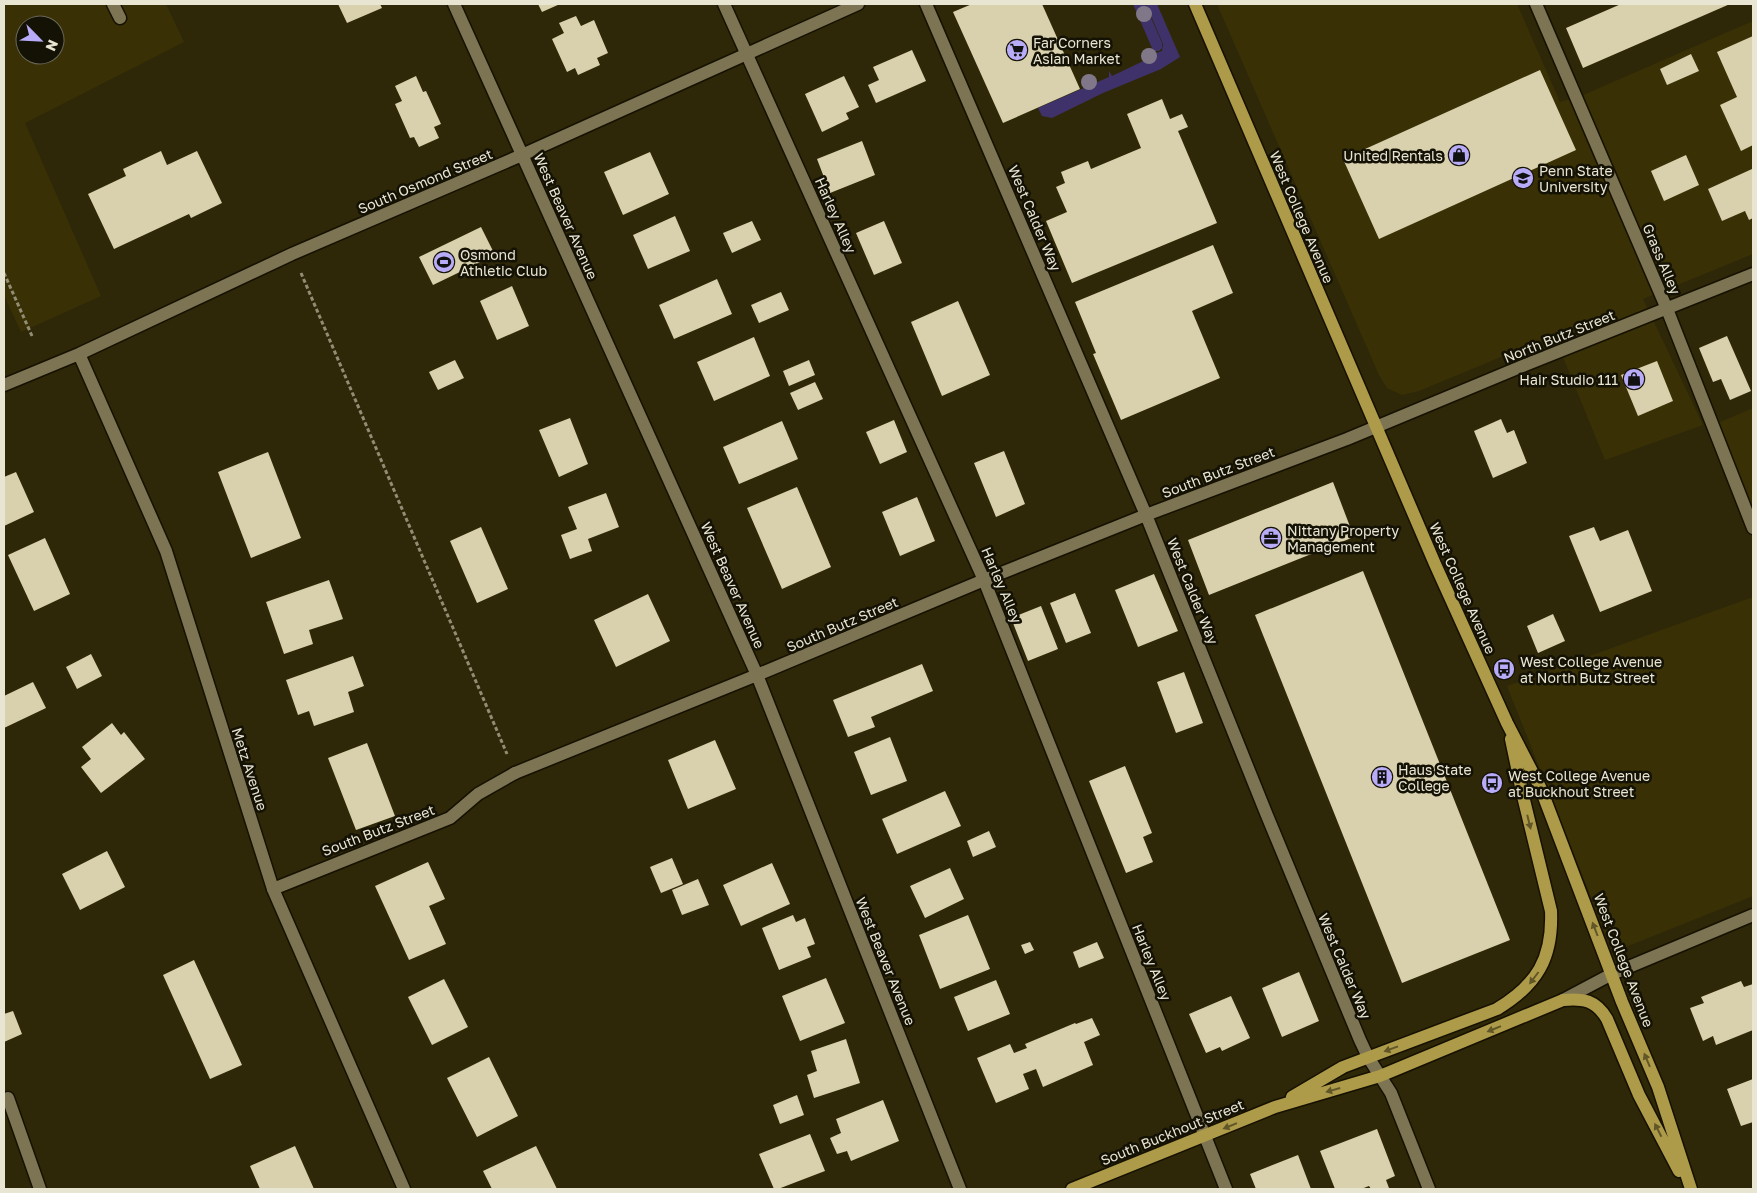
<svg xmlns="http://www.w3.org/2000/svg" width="1757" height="1193" font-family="'Golos Text',sans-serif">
<rect width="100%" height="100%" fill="#2f2808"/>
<path fill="#393006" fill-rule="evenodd" d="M4,4H166L184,42L25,123L101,296L21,332L4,295ZM25,25H55V55H25Z
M1217,4H1517L1560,102L1581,96L1753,21V254L1643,299L1703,425L1605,460L1554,335L1419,391L1402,395L1387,388L1379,375Z
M1753,408V513L1718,423Z
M1753,597V896L1623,948H1617L1611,943L1607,937L1507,686Z"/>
<path fill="#3f326b" d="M1133,4H1145L1162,43V48L1159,51H1155L1152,48Z
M1146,4H1157L1180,57L1161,69L1103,93L1052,118L1042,116L1038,108L1109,77V71L1112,76L1154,56L1152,50L1156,53L1162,51L1163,44Z"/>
<path fill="#d9d1ad" d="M338,4H380L382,8L347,23Z
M538,4H560L542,12Z
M972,4H1042L1080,89L1003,123L953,12Z
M1621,4H1730L1583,68L1566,28Z
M576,16L581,26L594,20L608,53L597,58L600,65L578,75L575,68L567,72L552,39L564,33L559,23Z
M1753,36V145L1741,151L1720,105L1737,97L1717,52Z
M912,50L926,81L876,103L868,85L879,80L873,67Z
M1691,54L1699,71L1667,85L1660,69Z
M1540,70L1576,150L1379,239L1343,159Z
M416,76L423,92L426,91L441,124L434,127L439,138L419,147L414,137L410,138L395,104L402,101L395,86Z
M844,76L859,107L846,113L849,119L822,132L805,94Z
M1162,99L1170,119L1182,114L1188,127L1178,131L1217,223L1072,283L1046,221L1067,212L1056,187L1065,183L1061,172L1088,161L1091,169L1141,148L1127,114Z
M862,141L875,175L830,193L817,159Z
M161,151L167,165L197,151L222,203L191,218L189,214L114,249L88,194L126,176L123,169Z
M650,152L669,194L623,215L604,172Z
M1686,155L1699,185L1664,201L1651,171Z
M1752,169L1753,218L1749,220L1745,211L1722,221L1708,189Z
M675,216L690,251L648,269L633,235Z
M752,221L761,240L732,253L723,233Z
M884,221L902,263L874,275L856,233Z
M481,227L495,255L433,285L419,257Z
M1213,245L1233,293L1192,311L1220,378L1121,420L1093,354L1096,353L1075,302Z
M717,279L732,314L674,339L659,305Z
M512,286L529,326L497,340L480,301Z
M781,292L789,310L759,323L751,305Z
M958,301L990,375L942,396L911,322Z
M1727,336L1751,391L1730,400L1721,379L1713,382L1699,348Z
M754,337L770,376L714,401L697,362Z
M455,360L464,378L438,390L429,372Z
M809,360L815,375L789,386L783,371Z
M1657,361L1673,401L1638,416L1621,375Z
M815,382L823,399L798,410L790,393Z
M570,418L588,464L559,477L539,430Z
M1501,419L1507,433L1514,430L1527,463L1493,478L1474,431Z
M894,420L907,452L880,464L866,432Z
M782,421L798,459L739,484L723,447Z
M1004,451L1025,504L996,517L974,463Z
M268,452L301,538L251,558L218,472Z
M16,472L34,512L4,526V477Z
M1333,482L1354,537L1209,595L1188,540Z
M797,487L831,567L782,589L747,508Z
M606,493L619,527L588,539L592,551L570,559L561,535L577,529L568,507Z
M917,497L935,541L900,556L882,512Z
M481,527L508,589L477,603L450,541Z
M1594,527L1600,541L1628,530L1652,591L1600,612L1569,536Z
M45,538L70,594L34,611L8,555Z
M1363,571L1510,940L1402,983L1255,615Z
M1154,574L1178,631L1138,647L1115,590Z
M329,580L343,619L309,630L313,644L284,654L266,602Z
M1075,593L1091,633L1066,643L1050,603Z
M648,594L670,641L616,667L594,620Z
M1041,606L1058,649L1028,661L1011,618Z
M1553,614L1565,641L1538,653L1527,626Z
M91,654L102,676L77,689L66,667Z
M353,656L364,686L348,692L354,712L314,726L309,711L298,715L286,680Z
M922,664L933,691L871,717L875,727L848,737L833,700Z
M1184,672L1203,723L1176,733L1157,682Z
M33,682L46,708L4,728V696Z
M112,723L121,735L124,732L145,759L101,793L81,767L91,759L82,747Z
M890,737L907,781L871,795L854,752Z
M715,740L736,789L688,809L668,760Z
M367,743L395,816L356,830L328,758Z
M1125,766L1152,833L1143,837L1153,862L1126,873L1089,781Z
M945,791L961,826L897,854L882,819Z
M989,831L996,847L973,857L967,841Z
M107,851L125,887L80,910L62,874Z
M672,858L683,884L661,893L650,867Z
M428,862L445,899L429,906L446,944L409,960L375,886Z
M772,863L790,904L741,926L723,885Z
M950,868L964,899L925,918L910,886Z
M698,879L709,905L682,915L672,890Z
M793,915L796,922L805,918L815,944L807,947L811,957L779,970L762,928Z
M968,915L990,969L940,989L919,935Z
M1030,942L1034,950L1025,954L1021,945Z
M1097,942L1104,958L1079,968L1073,952Z
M194,960L242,1065L210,1079L163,975Z
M1299,972L1319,1021L1282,1037L1262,988Z
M826,978L845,1023L800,1041L782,996Z
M444,979L468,1027L432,1045L408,997Z
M996,980L1010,1014L968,1031L954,997Z
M1741,981L1744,987L1753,984V1030L1716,1045L1713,1036L1703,1041L1690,1008L1704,1003L1701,997Z
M1231,996L1250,1038L1222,1051L1220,1047L1206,1053L1189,1014Z
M13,1011L22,1034L4,1042V1014Z
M1092,1018L1100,1035L1084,1042L1093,1065L1043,1087L1036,1069L1023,1074L1029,1089L996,1103L977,1058L1010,1044L1014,1053L1027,1048L1025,1044L1075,1023L1076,1024Z
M846,1039L860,1083L814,1098L807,1075L817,1071L811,1051Z
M489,1057L518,1116L477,1137L447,1078Z
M1753,1079V1122L1741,1126L1727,1089Z
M797,1095L804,1115L780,1124L773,1105Z
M883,1100L899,1141L851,1161L847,1151L837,1154L830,1138L841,1133L836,1119Z
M1377,1129L1395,1176L1386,1180L1389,1188L1371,1189L1369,1186L1361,1189H1335L1320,1151Z
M810,1134L825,1171L778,1189H774L759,1154Z
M295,1146L314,1189H260L250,1166Z
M536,1146L557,1189H492L483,1171Z
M1298,1155L1311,1189H1256L1250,1174Z"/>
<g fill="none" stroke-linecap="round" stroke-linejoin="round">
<g stroke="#161100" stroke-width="15">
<path id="lane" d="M113,4L120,18
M724,4L984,580L1226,1189
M926,4L1146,515L1266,813L1360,1040L1368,1057L1391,1093L1429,1189
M1536,4L1667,309L1753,528
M273,889L450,818L478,794L515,773"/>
</g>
<g stroke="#161100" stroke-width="15">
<path id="street" d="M454,4L757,675L960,1189
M79,354L166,551L273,889L404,1189
M4,385L79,354L292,254L522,155L858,4
M515,773L757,675L984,580L1146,515L1347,439L1525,365L1753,274
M1563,1000L1612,974L1753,915
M8,1098L40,1189"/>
</g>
<g stroke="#161100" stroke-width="15">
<path id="primary" d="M1195,4L1435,564L1507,723L1541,789L1622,1002L1658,1087L1691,1189
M1292,1097L1343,1067L1497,1009C1537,985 1553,958 1551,911L1523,796L1511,739
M1072,1189L1275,1107L1380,1076L1563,1000C1583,998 1596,1000 1607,1019L1639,1095L1679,1171"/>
</g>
<path stroke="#928d74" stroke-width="3" stroke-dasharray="4 2.5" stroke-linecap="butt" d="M4,273L32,336
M301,273L507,754"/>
<use href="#lane" stroke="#7c7453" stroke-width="12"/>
<use href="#street" stroke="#7c7453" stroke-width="12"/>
<use href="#primary" stroke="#ad9b49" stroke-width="12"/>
</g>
<g fill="#807889">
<circle cx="1144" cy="14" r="8"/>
<circle cx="1149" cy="56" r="8"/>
<circle cx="1089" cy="82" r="8"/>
</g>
<defs><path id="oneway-solid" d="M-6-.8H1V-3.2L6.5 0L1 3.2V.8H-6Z" transform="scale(1.25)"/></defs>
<g fill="#605627">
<use href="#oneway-solid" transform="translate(1529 822) rotate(76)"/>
<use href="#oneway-solid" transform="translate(1595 929) rotate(-111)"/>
<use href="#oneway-solid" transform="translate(1534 978) rotate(127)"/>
<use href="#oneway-solid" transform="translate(1494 1029) rotate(158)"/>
<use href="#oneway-solid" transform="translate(1391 1049) rotate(160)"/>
<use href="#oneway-solid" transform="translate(1647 1060) rotate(-113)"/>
<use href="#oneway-solid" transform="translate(1333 1090) rotate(164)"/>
<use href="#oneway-solid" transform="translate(1230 1126) rotate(158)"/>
<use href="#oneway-solid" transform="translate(1658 1130) rotate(-117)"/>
</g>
<defs>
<g id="supermarket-disc" transform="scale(1.125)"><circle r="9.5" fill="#b8abf7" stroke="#141105"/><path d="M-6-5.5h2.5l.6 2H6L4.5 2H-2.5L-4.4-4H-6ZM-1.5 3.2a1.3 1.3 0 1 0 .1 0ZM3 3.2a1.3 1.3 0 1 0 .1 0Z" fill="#111"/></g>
<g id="shop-disc" transform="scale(1.125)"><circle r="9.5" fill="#b8abf7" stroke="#141105"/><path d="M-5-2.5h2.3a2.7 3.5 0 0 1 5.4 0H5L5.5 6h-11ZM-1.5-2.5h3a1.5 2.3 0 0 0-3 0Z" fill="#111"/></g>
<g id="university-disc" transform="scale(1.125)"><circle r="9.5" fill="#b8abf7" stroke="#141105"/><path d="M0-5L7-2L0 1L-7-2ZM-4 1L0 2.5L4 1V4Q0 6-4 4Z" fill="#111"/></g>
<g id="stadium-disc" transform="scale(1.125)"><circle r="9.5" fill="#b8abf7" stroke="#141105"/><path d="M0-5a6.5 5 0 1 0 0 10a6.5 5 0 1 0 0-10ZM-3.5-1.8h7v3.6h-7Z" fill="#111"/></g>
<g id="office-disc" transform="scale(1.125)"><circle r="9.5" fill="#b8abf7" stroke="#141105"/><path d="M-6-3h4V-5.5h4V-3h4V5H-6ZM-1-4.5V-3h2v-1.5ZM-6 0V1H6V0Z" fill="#111"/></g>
<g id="bus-disc" transform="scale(1.125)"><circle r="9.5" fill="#b8abf7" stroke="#141105"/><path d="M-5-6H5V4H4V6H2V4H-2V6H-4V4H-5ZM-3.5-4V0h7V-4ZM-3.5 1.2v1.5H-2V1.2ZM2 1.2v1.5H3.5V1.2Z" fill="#111"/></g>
<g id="building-disc" transform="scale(1.125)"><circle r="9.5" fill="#b8abf7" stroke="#141105"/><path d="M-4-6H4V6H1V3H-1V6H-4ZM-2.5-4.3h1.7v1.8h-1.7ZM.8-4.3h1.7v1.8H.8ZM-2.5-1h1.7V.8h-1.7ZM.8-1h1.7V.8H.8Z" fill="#111"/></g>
</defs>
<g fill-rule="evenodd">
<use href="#supermarket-disc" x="1017" y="50"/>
<use href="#shop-disc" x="1459" y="155"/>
<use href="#university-disc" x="1523" y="178"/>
<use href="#stadium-disc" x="444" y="262"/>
<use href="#shop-disc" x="1634" y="379"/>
<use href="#office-disc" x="1271" y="538"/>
<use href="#bus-disc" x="1504" y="669"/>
<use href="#building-disc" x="1382" y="777"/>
<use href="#bus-disc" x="1492" y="783"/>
</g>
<g text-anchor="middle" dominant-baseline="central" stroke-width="5" stroke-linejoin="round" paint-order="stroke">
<g font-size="14" fill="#e9e5d3" stroke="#141105" text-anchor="start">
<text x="1033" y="42">Far Corners<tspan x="1033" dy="16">Asian Market</tspan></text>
<text x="1443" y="155" text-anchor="end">United Rentals</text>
<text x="1539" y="170">Penn State<tspan x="1539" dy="16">University</tspan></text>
<text x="460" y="254">Osmond<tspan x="460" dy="16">Athletic Club</tspan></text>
<text x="1618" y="379" text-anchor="end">Hair Studio 111</text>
<text x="1287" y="530">Nittany Property<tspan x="1287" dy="16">Management</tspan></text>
<text x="1520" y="661">West College Avenue<tspan x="1520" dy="16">at North Butz Street</tspan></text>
<text x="1398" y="769">Haus State<tspan x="1398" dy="16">College</tspan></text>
<text x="1508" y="775">West College Avenue<tspan x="1508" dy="16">at Buckhout Street</tspan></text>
</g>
<g font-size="14" fill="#e9e5d3" stroke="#141105">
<text transform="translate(425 181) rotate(-23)">South Osmond Street</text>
<text transform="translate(836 215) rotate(66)">Harley Alley</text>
<text transform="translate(566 216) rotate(66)">West Beaver Avenue</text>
<text transform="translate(1302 217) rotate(67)">West College Avenue</text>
<text transform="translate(1035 218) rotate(67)">West Calder Way</text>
<text transform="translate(1662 259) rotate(67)">Grass Alley</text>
<text transform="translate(1559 336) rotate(-22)">North Butz Street</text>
<text transform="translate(1218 472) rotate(-21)">South Butz Street</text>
<text transform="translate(733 585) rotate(66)">West Beaver Avenue</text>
<text transform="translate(1002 585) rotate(67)">Harley Alley</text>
<text transform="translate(1463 588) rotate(66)">West College Avenue</text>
<text transform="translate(1193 591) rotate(68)">West Calder Way</text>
<text transform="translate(842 624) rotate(-23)">South Butz Street</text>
<text transform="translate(250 769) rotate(72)">Metz Avenue</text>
<text transform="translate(378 830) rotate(-21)">South Butz Street</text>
<text transform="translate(1624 960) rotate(69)">West College Avenue</text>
<text transform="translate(886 961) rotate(68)">West Beaver Avenue</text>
<text transform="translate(1152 962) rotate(68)">Harley Alley</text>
<text transform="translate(1345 966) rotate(67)">West Calder Way</text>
<text transform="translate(1172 1132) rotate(-22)">South Buckhout Street</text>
</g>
</g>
<rect width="1757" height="1193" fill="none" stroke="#e9e5d3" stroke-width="10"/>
<g transform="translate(40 40) rotate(114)"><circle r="24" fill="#141105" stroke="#696657"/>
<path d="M0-4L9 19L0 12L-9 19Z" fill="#b8abf7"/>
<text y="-8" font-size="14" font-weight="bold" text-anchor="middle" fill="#e9e5d3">N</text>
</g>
</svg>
